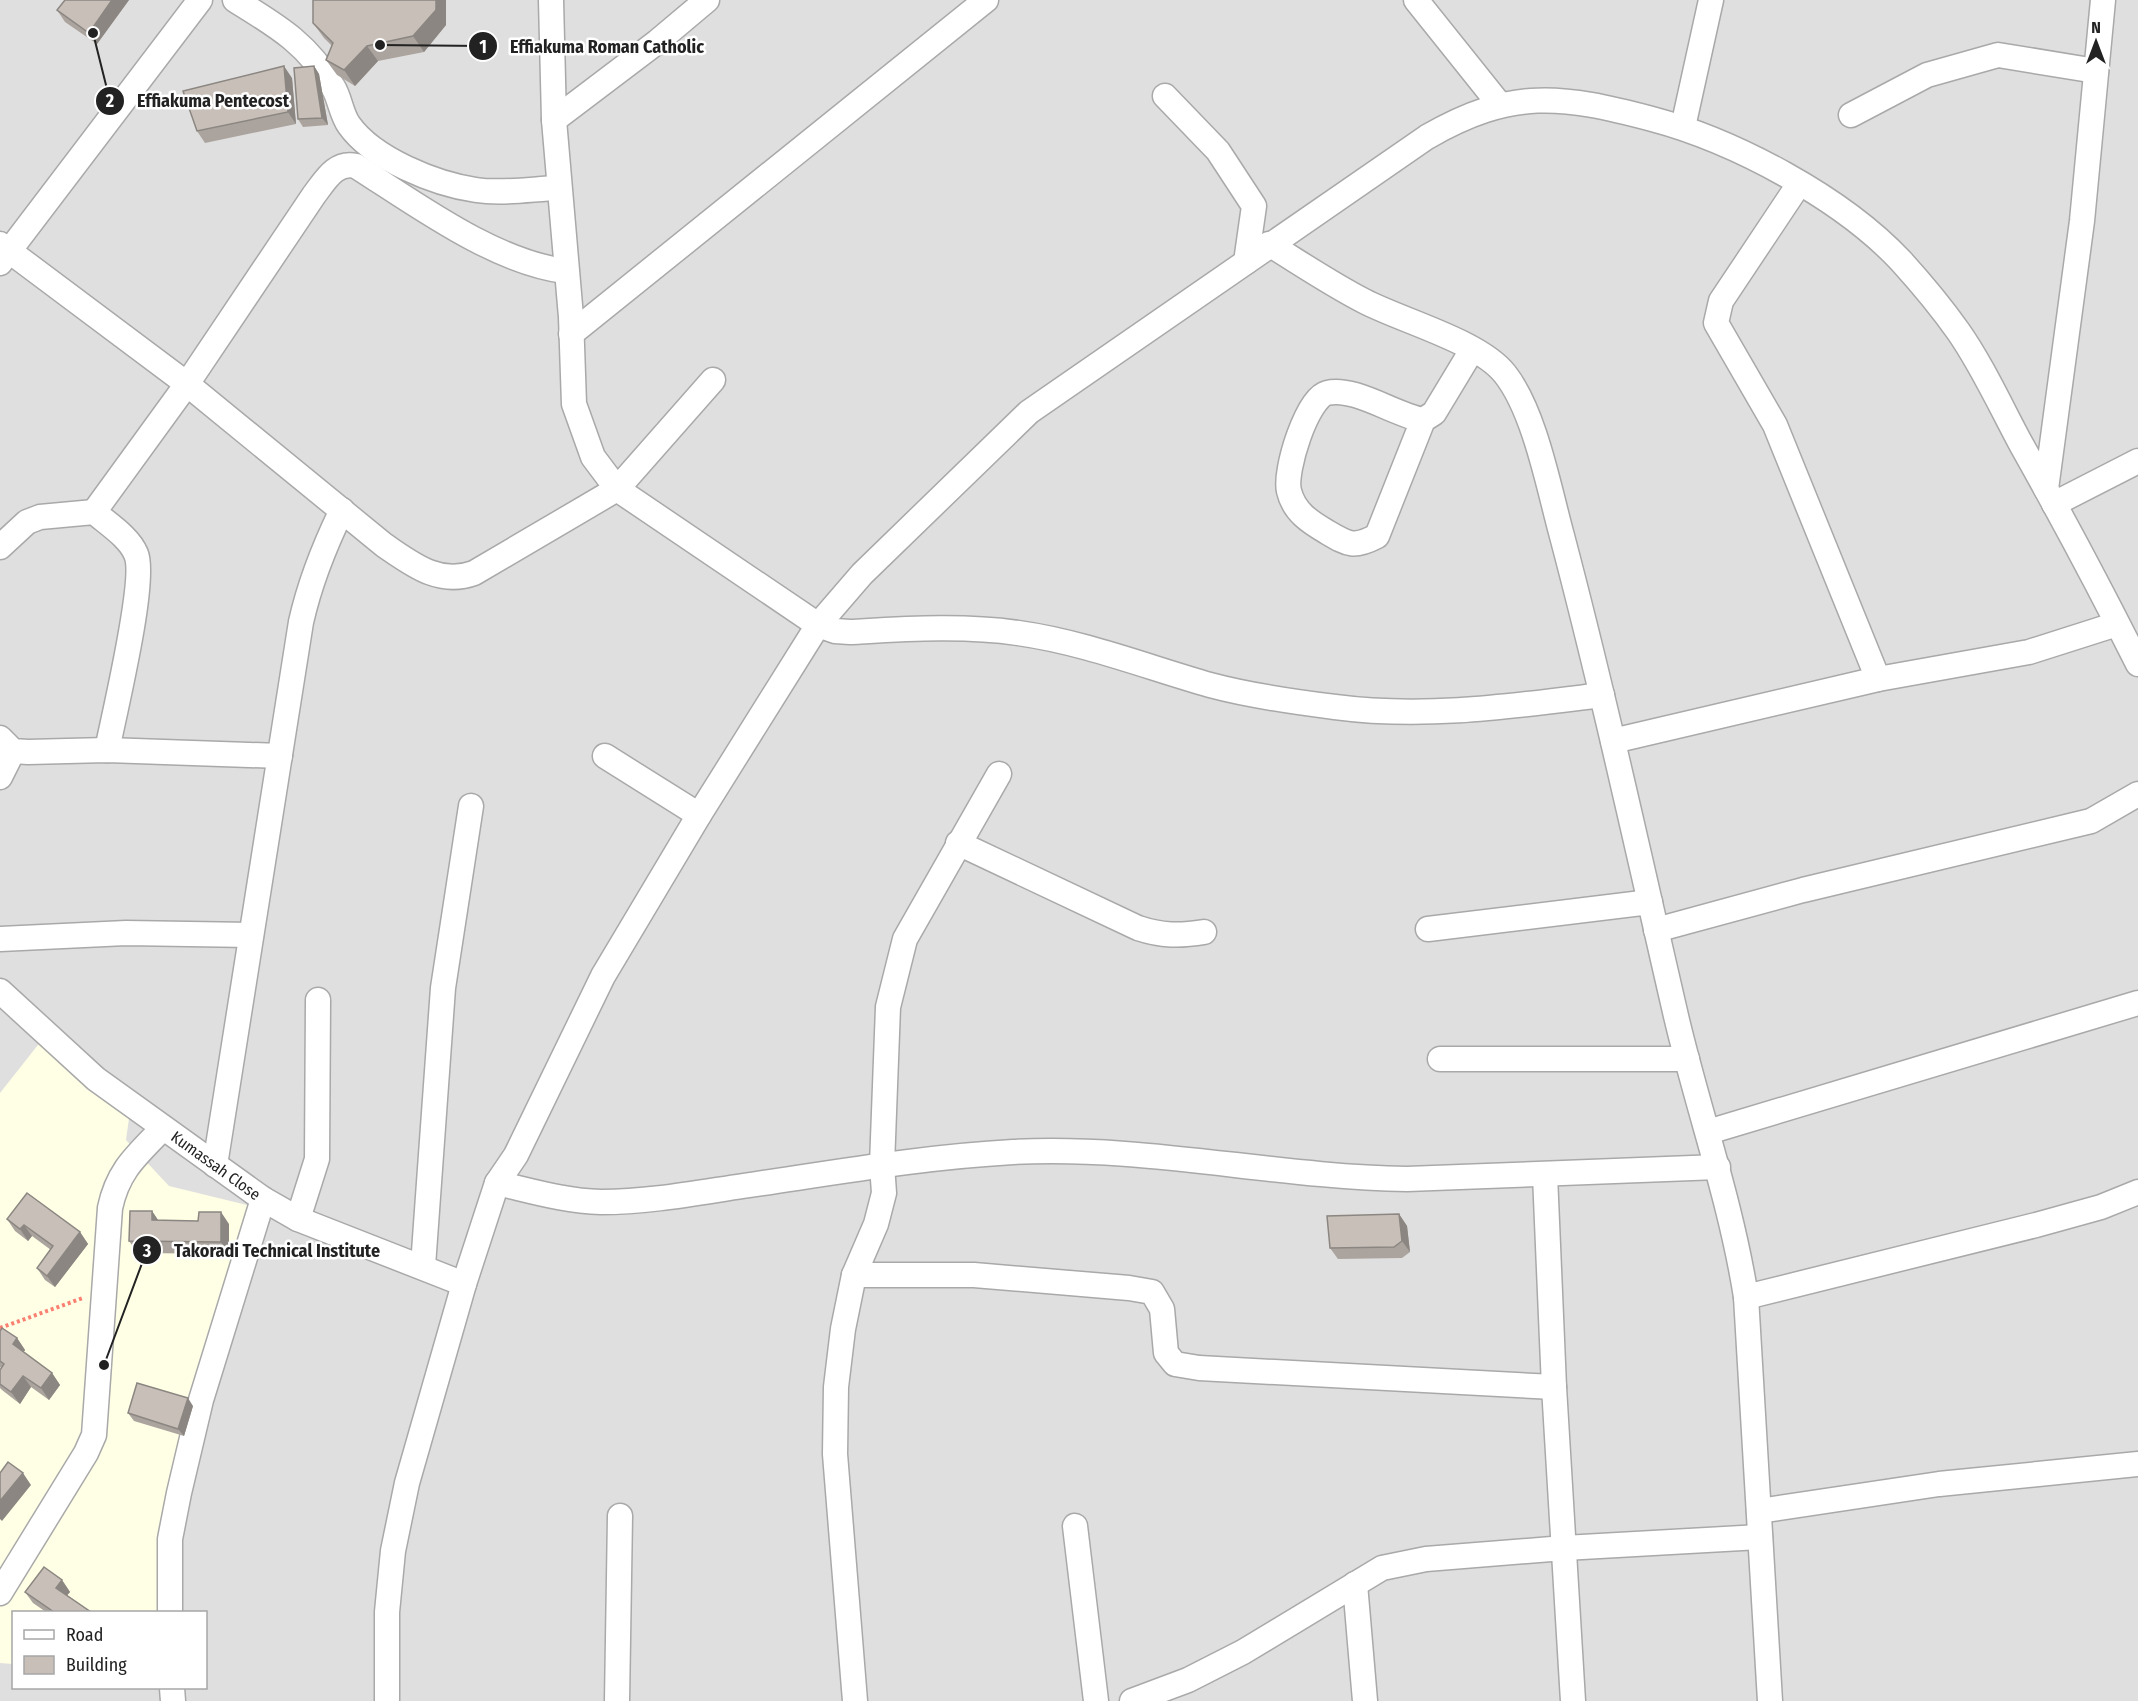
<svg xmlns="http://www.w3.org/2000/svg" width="2138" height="1701" font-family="'Fira Sans Condensed',sans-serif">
<rect width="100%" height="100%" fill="#f2efe9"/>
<path fill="#e0dfdf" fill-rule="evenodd" d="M0,0H2138V1701H0ZM14,1612H206V1688H14Z"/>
<path fill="#ffffe5" d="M45,1036L130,1111L126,1140L169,1186L251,1206L165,1524L167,1612H14L13,1664L0,1663V1093Z"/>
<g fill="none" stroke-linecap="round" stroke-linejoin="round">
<g stroke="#a9a9a9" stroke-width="27">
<g id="minor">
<path d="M235,0C277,26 307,43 333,87C340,98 341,114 349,125C373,159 435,184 476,190C502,194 532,189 558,188"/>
<path d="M551,0L554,120L571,317L574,404L593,457L617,489L818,625L835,631L850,632C905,629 963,625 1018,633C1083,642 1147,667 1210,685C1251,696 1294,702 1335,707C1425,719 1513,706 1602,695"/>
<path d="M1416,0L1500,105"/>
<path d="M1165,96L1218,151L1254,206L1246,262"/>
<path d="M1851,115L1927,75L1998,55L2096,71"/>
<path d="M554,120L657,42L707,0"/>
<path d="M1683,127L1711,0"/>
<path d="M1799,184L1721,301L1716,323L1775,425L1878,679"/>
<path d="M0,244L187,384L384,545C412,564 439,586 474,573L617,489L713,380"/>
<path d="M1269,244C1300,263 1331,284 1364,301C1402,321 1479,341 1505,374C1535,412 1549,489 1562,536C1604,695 1639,856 1676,1016C1698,1110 1731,1201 1746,1297L1770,1701"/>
<path d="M0,263L200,0"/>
<path d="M571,334L986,0"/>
<path d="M1423,420C1395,415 1354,386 1327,393C1307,398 1284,471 1289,491C1294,512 1310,522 1327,532C1349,545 1354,548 1377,536L1423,420L1434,413L1472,350"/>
<path d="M2046,489L2082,221L2103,0"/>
<path d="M2054,504L2138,461"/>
<path d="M94,512L187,384L314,195C325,181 335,161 356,166C416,204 494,262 565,271"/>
<path d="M0,547L27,522L40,517L94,512C108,524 129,537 136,554C147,579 114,715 107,750"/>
<path d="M0,738L13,751L28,752L107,750L280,756"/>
<path d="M1613,741L1878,679L2029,652L2117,624"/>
<path d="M605,756L699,815"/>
<path d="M0,777L13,751"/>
<path d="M958,843L1138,928C1162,936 1180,936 1204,932"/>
<path d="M1428,929L1650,902"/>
<path d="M1656,930L1803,890L2091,821L2138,794"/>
<path d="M0,939L126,933L251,935"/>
<path id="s1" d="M0,991L96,1079L263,1199L298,1219L464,1284"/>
<path d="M1440,1059H1687"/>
<path d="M1708,1132L2138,1003"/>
<path d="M215,1165L301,622C310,582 324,547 342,510"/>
<path d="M1545,1175L1554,1387L1573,1701"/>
<path d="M497,1183C532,1191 565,1201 601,1202C649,1202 696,1193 743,1186C832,1173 922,1157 1013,1152C1145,1145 1275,1177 1407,1179L1718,1167"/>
<path d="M298,1219L317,1159L318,1000"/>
<path d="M423,1266L443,988L471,806"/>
<path d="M854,1275H974L1129,1288L1152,1292L1162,1309L1166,1353L1175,1364L1199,1368L1554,1387"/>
<path d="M1746,1297L2036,1225L2101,1207L2138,1192"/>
<path d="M1759,1511L1939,1484L2138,1464"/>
<path d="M1075,1526L1096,1701"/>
<path d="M1355,1584L1365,1701"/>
<path d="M0,1593L86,1453L94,1435L110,1208C118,1170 137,1155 163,1128"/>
<path d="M170,1612V1539L179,1493L201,1400L263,1199"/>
<path d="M172,1688L173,1701"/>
<path d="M387,1701V1612L393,1551L407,1483L464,1284L497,1183L516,1155L603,976L699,815L818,625L862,574L1029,412L1427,137C1512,88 1561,95 1652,119C1735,141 1842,198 1901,261C1921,283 1941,307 1958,331C1982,365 2001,407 2021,444C2062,517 2101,590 2138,664"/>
<path d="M617,1701L620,1516"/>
<path d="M855,1701L835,1454L836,1387L843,1329L854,1275L876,1224L884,1193L882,1165L888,1007L905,939L999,774"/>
<path d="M1132,1701L1188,1680L1243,1652L1382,1568L1426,1559L1564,1548L1760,1537"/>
</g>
</g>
<path stroke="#fa8072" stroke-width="4" stroke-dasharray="3 3" stroke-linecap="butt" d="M0,1328L83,1298"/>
<use href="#minor" stroke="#fff" stroke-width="24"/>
</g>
<path fill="#aba49e" d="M65,0H129L97,44L65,22L57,10Z
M446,0V25L424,52L378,61L355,86L337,75L326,60L332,46L324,38L313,23Z
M314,66L319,74L328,125L303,127L298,119Z
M292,78L296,124L205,143L197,131Z
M152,1211L158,1220L229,1224V1254L138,1253L129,1241Z
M1399,1214L1407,1226L1410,1252L1402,1258L1338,1259L1330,1248Z
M7,1219L80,1232L88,1244L55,1287L45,1280L37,1268L51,1250L32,1236L28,1241L15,1231Z
M0,1331L17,1338L25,1350L23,1352L52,1373L60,1385L49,1400L31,1387L20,1404L2,1390L0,1388V1370L1,1368L0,1367Z
M193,1406L184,1436L134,1421L128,1413Z
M62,1580L70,1592L67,1595L91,1612H46L33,1603L25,1592Z"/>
<path fill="#8b8681" d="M112,0H129L97,44L89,33Z
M436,0H446V25L424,52L413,36Z
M367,46L378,61L355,86L344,70Z
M284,66L292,78L296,124L288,112Z
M314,66L319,74L328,125L322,118Z
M152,1211L160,1223L152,1220Z
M221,1212L229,1224V1254L221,1242Z
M1399,1214L1407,1226L1410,1252L1402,1241Z
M24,1225L32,1236L28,1241L20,1229Z
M80,1232L88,1244L55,1287L47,1276Z
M17,1338L25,1350L21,1356L13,1344Z
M52,1373L60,1385L49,1400L41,1388Z
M23,1376L31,1387L20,1404L11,1392Z
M188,1398L193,1406L184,1436L178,1429Z
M23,1473L31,1485L2,1521L0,1519V1501Z
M62,1580L70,1592L64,1599L56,1588Z"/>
<path fill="#c7bfb8" stroke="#8b8681" stroke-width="1.5" d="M65,0H112L89,33L57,10Z
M313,0H436V10L413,36L367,46L344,70L326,60L333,43L313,23Z
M284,66L288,112L197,131L183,91Z
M314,66L322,118L298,119L294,68Z
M27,1193L80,1232L47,1276L37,1268L53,1246L24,1225L20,1229L7,1219Z
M130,1211H152V1220L198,1221L199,1212H221V1242L129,1241Z
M1399,1214L1402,1241L1394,1247L1330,1248L1327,1216Z
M2,1328L17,1338L13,1344L52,1373L41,1388L23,1376L11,1392L0,1384V1370L4,1364L0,1361V1331Z
M137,1383L188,1398L178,1429L128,1413Z
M8,1462L23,1473L0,1501V1473Z
M44,1567L62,1580L56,1588L91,1612H54L25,1592Z"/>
<g text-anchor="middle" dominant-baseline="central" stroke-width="5" stroke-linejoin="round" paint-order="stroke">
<g font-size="16" fill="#222" stroke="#fff">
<text stroke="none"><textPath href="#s1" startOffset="278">Kumassah Close</textPath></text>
</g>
</g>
<path fill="none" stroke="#222" stroke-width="2" d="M380 45L483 46M93 33L110 101M104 1365L147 1250"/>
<g fill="#222" stroke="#fff" stroke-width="2">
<circle cx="380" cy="45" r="6"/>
<circle cx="93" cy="33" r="6"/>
<circle cx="104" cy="1365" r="6"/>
<circle cx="483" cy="46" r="15"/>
<circle cx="110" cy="101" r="15"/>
<circle cx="147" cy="1250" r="15"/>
</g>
<g font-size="18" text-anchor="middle" font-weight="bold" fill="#fff">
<text x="483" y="53">1</text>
<text x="110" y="107">2</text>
<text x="147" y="1257">3</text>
</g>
<g font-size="18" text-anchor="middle" font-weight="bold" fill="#222" stroke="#fff" stroke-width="5" stroke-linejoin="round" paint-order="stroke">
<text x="607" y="53">Effiakuma Roman Catholic</text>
<text x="213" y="107">Effiakuma Pentecost</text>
<text x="277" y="1257">Takoradi Technical Institute</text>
</g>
<rect x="12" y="1611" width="195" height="78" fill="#ffffff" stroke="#a7a7a7" stroke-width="1.5"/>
<rect x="24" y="1630" width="30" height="9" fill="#ffffff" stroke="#a7a7a7" stroke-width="1.5"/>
<text x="66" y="1641" font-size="18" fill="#222222">Road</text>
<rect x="24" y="1656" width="30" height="18" fill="#c7bfb8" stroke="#a7a7a7" stroke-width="1.5"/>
<text x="66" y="1671" font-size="18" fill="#222222">Building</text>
<g transform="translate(2096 42)" stroke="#ffffff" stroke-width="4.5" paint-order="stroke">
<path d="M0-4.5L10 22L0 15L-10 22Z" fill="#222222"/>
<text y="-9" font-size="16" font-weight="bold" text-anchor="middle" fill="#222222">N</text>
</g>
</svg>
